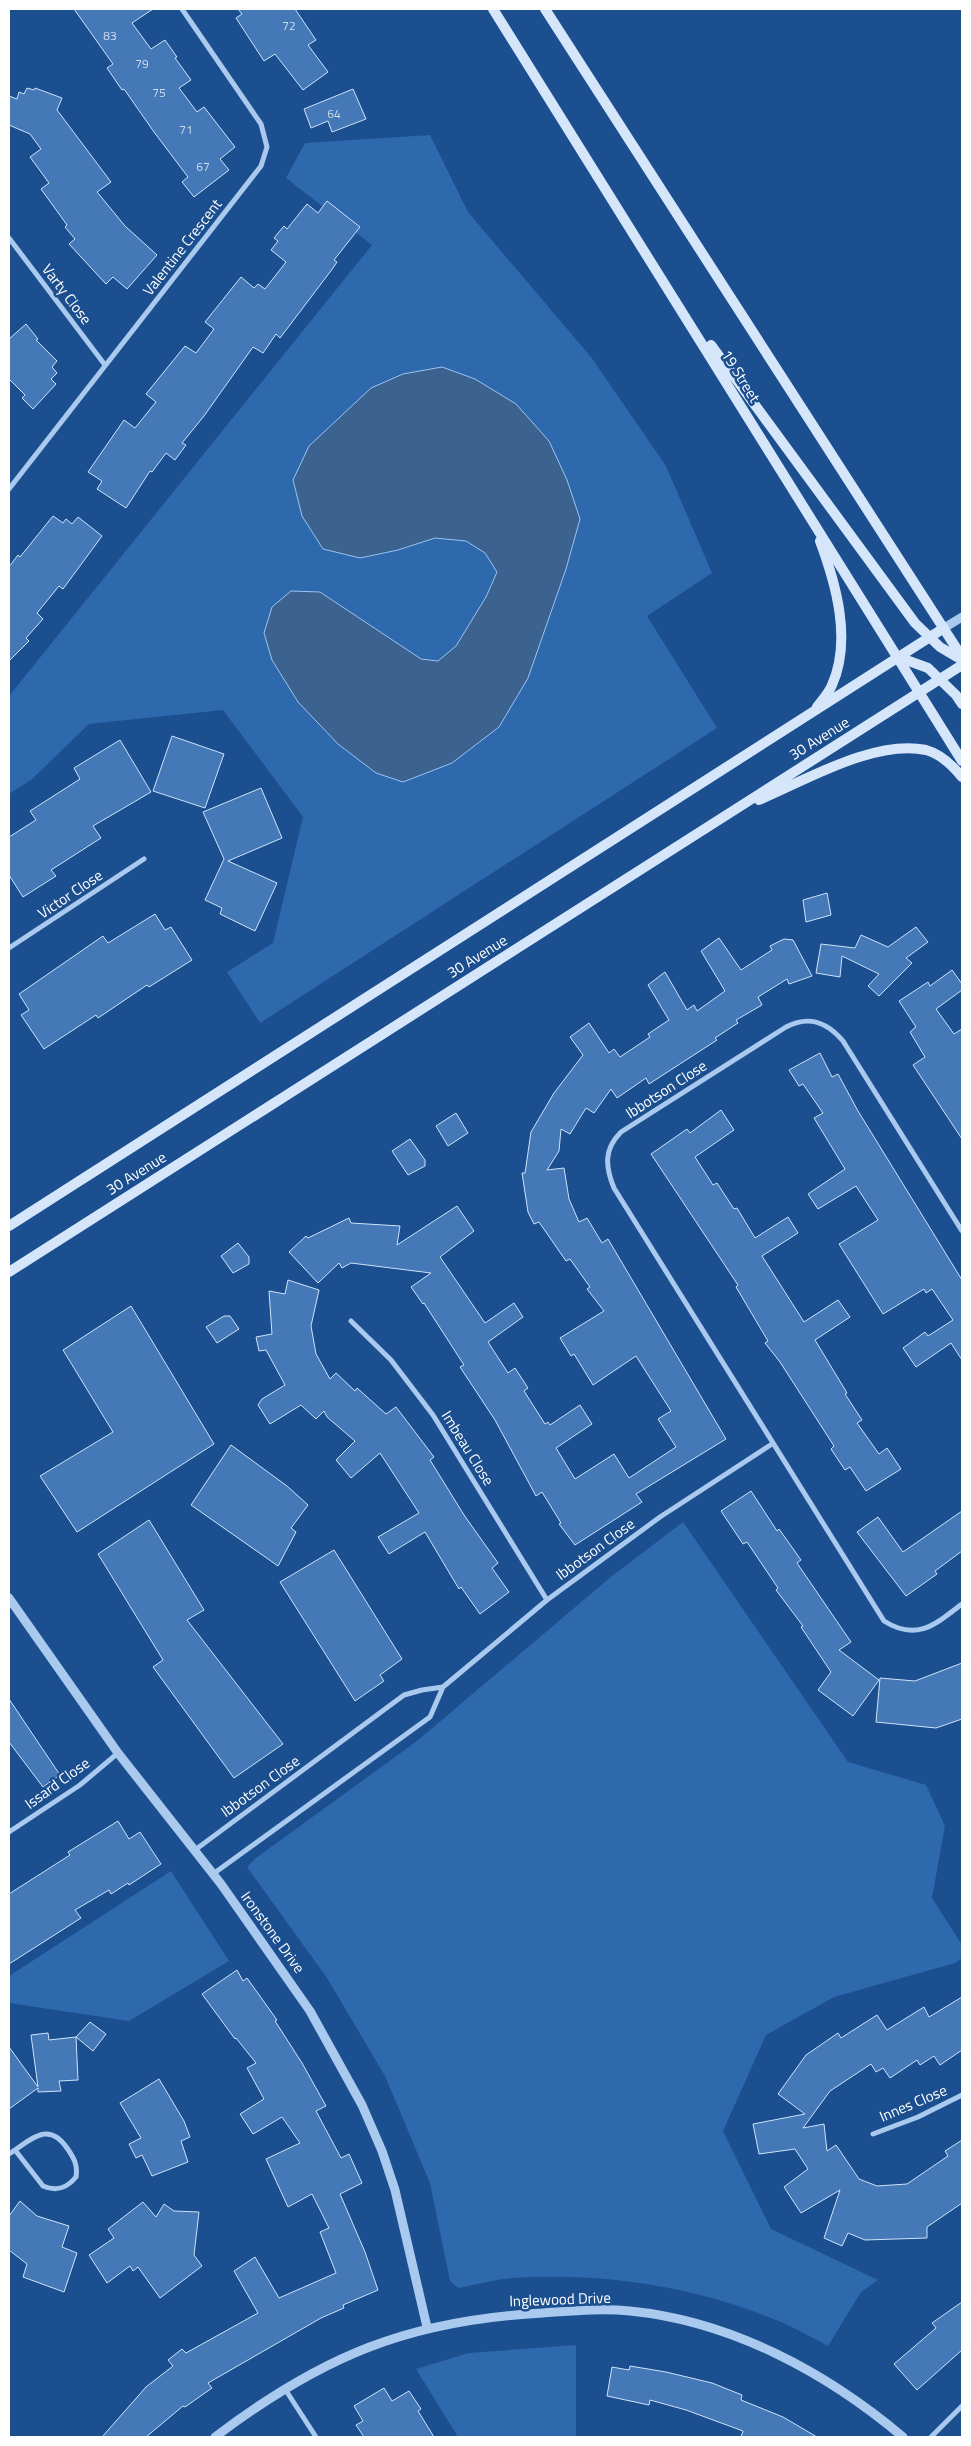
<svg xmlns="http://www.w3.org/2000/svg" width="971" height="2446" font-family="'Titillium Web',sans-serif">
<rect width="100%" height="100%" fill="#1b4f8f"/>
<path fill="#2e69ad" d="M430,135L468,212L591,357L666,466L712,573L647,616L717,728L260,1023L227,972L273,943L303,817L223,710L89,724L31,780L9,794V696L372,245L286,178L305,143Z
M683,1522L848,1762L926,1785L945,1826L932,1898L962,1945V1958L955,1963L834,1997L766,2035L723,2131L771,2229L878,2280L861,2292L828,2346C813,2338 797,2329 781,2322C698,2287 604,2272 514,2278C495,2279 476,2285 458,2288L450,2281L430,2183L385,2076L327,1978L247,1867L256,1858L417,1741L612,1576Z
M171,1871L229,1961L129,2021L9,2003V1976Z
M576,2345V2437H458L416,2369L469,2353Z"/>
<path fill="#3c6290" stroke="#9cc4f0" d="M442,367L475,379L516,404L549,441L567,480L580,519L566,569L528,678L499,727L452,763L403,782L376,773L338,744L298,702L272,660L264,633L272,607L291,591L320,592L421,659L438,661L456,646L486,597L497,572L485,553L466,541L435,538L398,550L360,558L323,549L302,516L293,480L309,446L371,388L403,374Z"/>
<path fill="#4478b7" stroke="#cfe3fa" d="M74,9H153L132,23L151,49L165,40L177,57L175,58L191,80L179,88L197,112L204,107L235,147L220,159L229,170L194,197L182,182L188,177L154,132L124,89L122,90L107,68L113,64Z
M238,9H295L316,40L308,45L328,72L303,90L275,54L264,61L236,18L242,14Z
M27,88L34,90L35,88L62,98L57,110L111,182L97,192L125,226L157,255L127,289L113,277L106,284L69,244L75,239L65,227L67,225L41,189L49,183L30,157L41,149L30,134L9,125V96L17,99L19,92L24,94Z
M353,89L366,119L332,132L328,121L311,128L304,109Z
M327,201L360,227L334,260L337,262L333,268L280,338L276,334L263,353L253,347L204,416L182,443L186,445L175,460L166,453L152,472L150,471L126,508L97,489L102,481L88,472L124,420L135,428L156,402L146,394L185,346L196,353L214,329L205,322L241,277L254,288L258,284L265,289L286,262L271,250L278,241L274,238L284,226L287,229L307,204L318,213Z
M26,324L38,339L36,340L57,361L52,367L57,373L51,379L56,384L33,409L22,398L25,395L9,379V339Z
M53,516L63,523L66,519L72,524L78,517L102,536L63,589L59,586L37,613L43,619L26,638L29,641L9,661V567L18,555L20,557Z
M172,736L224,754L205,808L153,791Z
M120,740L151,792L93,826L101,838L51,870L56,876L23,897L9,875V837L36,820L30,811L80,779L74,768Z
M261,788L282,838L228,861L277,883L255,931L220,914L222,908L205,900L224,859L203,812Z
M827,893L831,915L806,922L803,900Z
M155,914L165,930L171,927L192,960L149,987L147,985L98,1018L96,1015L44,1049L21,1015L29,1010L19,994L103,936L108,943Z
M916,927L928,942L906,958L912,963L879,996L868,986L879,974L842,956L840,977L816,973L821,944L855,948L861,935L888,947Z
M719,938L741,970L772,950L770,946L784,939L793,940L812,976L789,984L787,979L758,997L762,1005L736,1020L738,1023L715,1038L717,1040L649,1084L646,1078L617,1098L611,1089L594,1113L586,1108L570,1134L561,1129L559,1151L547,1170L564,1168L569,1199L579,1222L587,1218L602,1243L608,1239L726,1439L636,1494L642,1502L575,1545L559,1524L561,1523L542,1492L536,1496L495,1420L460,1367L464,1365L424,1303L423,1304L411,1287L431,1273L351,1263L342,1268L339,1263L318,1283L289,1252L306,1236L308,1238L349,1218L351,1223L400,1226L397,1245L457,1206L474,1231L440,1257L485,1323L514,1303L523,1317L488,1342L508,1373L515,1368L528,1388L524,1391L545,1424L548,1422L550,1425L580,1405L592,1424L556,1448L575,1479L614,1454L629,1478L676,1447L658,1419L671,1411L636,1356L593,1385L574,1354L571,1356L560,1338L604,1311L587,1289L590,1287L570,1259L566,1261L539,1222L534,1224L528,1212L522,1173H525L531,1132L554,1093L583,1055L570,1037L589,1023L609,1053L614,1049L620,1057L650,1037L648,1034L669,1020L648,985L665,972L687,1010L694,1005L697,1011L725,991L701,951Z
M952,970L962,984V990L936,1009L954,1034L962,1029V1139L913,1065L925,1057L910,1032L916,1027L899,1001L928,982L930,986Z
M820,1053L832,1077L838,1074L858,1111L962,1280V1360L951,1343L916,1367L903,1348L925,1332L928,1336L953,1320L932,1289L926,1293L924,1289L883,1314L839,1244L878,1220L856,1186L818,1209L808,1194L845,1169L814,1118L823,1113L803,1084L799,1086L789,1070Z
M721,1110L734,1130L695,1157L713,1185L717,1183L734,1209L737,1208L755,1238L788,1217L798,1233L762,1256L804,1322L838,1300L850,1317L815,1340L847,1393L845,1394L862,1420L857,1423L879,1454L887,1448L901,1469L866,1491L850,1467L845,1470L831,1449L834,1446L780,1362L765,1343L768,1341L736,1287L738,1285L651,1154L687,1129L690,1133Z
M456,1113L468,1133L448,1146L436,1126Z
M410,1139L425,1160V1166L408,1175L392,1151Z
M238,1243L249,1257V1264L233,1273L221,1256Z
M288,1280L319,1290L311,1326L316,1354L330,1379L336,1373L355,1391L357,1388L386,1414L396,1407L434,1457L430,1460L464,1515L498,1563L492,1568L509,1592L480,1614L461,1587L459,1589L425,1532L389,1554L378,1537L419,1513L380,1453L351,1478L336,1460L355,1441L327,1417L324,1411L316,1419L301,1405L270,1424L258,1405L262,1399L285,1385L266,1350L259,1351L256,1337L272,1334L269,1291L285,1294Z
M131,1306L214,1444L77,1532L40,1476L113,1432L63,1350Z
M224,1316H230L239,1329L217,1343L206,1327Z
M231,1445L287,1486L308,1505L291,1528L296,1532L278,1566L191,1505Z
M751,1491L777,1531L779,1529L801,1560L797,1563L851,1642L839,1650L879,1680L853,1716L818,1690L831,1672L801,1627L803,1626L776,1590L778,1588L747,1542L743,1544L721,1511Z
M962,1511V1551L935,1571L937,1574L906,1596L857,1532L878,1517L903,1552Z
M149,1520L204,1610L187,1620L283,1744L234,1778L153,1667L163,1660L98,1554Z
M334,1550L402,1659L380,1675L384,1681L355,1701L280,1582Z
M962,1663V1719L936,1728L876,1722L880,1678L915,1681Z
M9,1699L60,1775L43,1787L9,1742Z
M118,1821L129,1839L140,1832L161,1864L129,1885L128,1883L111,1894L109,1890L75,1910L81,1918L9,1964V1894L70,1855L68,1852Z
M237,1970L243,1981L247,1978L277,2020L275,2021L302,2063L326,2106L316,2111L341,2158L349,2154L362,2183L340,2194L365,2252L378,2290L343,2305L344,2308L321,2318L208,2383L212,2388L185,2407L183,2406L146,2437H102L146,2387L173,2366L168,2360L182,2349L186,2353L258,2313L234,2271L255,2257L279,2298L336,2273L320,2232L329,2228L312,2194L288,2207L266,2159L300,2143L282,2117L253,2134L240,2114L264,2099L247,2068L256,2063L236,2038L235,2039L202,1994Z
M962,1997V2050L940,2065L934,2056L920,2065L917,2060L890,2078L883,2068L876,2072L871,2064L830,2091L803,2128L824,2124L827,2151L836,2145L859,2179L877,2186L907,2184L948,2156L945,2151L962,2140V2203L927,2227V2238L865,2240L848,2233L842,2246L824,2238L840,2190L801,2213L784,2187L808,2169L795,2149L759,2154L753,2124L805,2114L778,2094L806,2055L838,2033L841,2038L877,2015L887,2030L924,2007L929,2017Z
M90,2022L106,2034L93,2051L76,2037Z
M48,2033L49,2040L76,2037L78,2080L59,2081L61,2091L38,2092V2088L9,2109V2047L38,2087L31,2035Z
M159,2079L184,2121L190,2137L181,2141L188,2162L152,2176L142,2155L136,2158L129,2144L141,2138L120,2103Z
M20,2201L37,2216L69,2226L62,2247L77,2253L64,2292L23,2277L27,2264L9,2250V2216Z
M143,2202L156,2217L164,2204L174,2211L199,2212L194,2255L202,2266L160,2298L138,2267L133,2271L130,2266L107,2283L89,2255L114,2238L108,2229Z
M962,2302V2350L917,2390L894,2364L936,2328L932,2323Z
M630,2366L666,2372L712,2383L742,2395L741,2400L783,2417L817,2437H741L743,2431L686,2410L650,2400L649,2405L607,2396L612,2367L629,2370Z
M384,2388L392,2401L409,2391L421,2409L418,2411L434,2437H364L356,2425L363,2421L354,2406Z"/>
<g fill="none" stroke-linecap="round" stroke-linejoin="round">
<path stroke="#a9c9ee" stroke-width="5" d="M9,238L105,365
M9,489L261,166L267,147L261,124L182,9
M9,948L144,859
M962,1231L843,1041C827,1022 809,1015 786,1027L621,1132C604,1149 605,1166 614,1188L884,1621C917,1642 936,1624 962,1604
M351,1321L391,1360L433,1415L547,1600
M9,1832L80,1785L118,1753
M195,1850L404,1695L422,1690L443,1687
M213,1874L430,1717L443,1687L547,1600L660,1517L772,1444
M873,2134L918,2117L962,2095
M9,2154C31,2140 48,2120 67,2148C74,2158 78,2165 76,2177C67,2188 57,2192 43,2186L15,2150
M285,2389L316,2437
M931,2437L962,2406"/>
<path stroke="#a9c9ee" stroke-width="9" d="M944,628L962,617
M9,1598L118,1753L221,1884L310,2011L362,2105L382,2151L395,2190L427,2327
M215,2437C322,2356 409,2320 543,2313C572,2311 601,2308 630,2311C731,2321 826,2372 903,2437"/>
<path stroke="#d6e6fa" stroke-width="10" d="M493,9L962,761
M545,9L962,657
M711,345L915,623L940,647L962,660
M898,657L928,668L956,695L962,704
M817,707C822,700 829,693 832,685C852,640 836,584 820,541
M759,800C806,780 875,739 926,750C941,754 953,766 962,777
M9,1226L944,628
M9,1272L962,665"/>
</g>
<g text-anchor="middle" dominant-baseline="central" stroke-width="5" stroke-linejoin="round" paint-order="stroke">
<g font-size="12" fill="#d0dded">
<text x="289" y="25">72</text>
<text x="110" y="35">83</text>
<text x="142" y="63">79</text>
<text x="159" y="92">75</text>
<text x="334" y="113">64</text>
<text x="186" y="129">71</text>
<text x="203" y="166">67</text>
</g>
<g font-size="15" fill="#fff" stroke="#1b4f8f">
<text transform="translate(182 247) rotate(-52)">Valentine Crescent</text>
<text transform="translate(67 294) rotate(53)">Varty Close</text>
<text transform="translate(741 376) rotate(58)">19 Street</text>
<text transform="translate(819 738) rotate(-32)">30 Avenue</text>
<text transform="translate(70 894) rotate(-34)">Victor Close</text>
<text transform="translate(477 956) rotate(-32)">30 Avenue</text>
<text transform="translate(666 1089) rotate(-33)">Ibbotson Close</text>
<text transform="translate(136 1173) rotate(-32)">30 Avenue</text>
<text transform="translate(468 1448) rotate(58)">Imbeau Close</text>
<text transform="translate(595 1549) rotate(-36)">Ibbotson Close</text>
<text transform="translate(57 1783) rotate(-36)">Issard Close</text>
<text transform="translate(260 1786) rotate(-36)">Ibbotson Close</text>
<text transform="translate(273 1932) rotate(54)">Ironstone Drive</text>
<text transform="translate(913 2103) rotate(-23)">Innes Close</text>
<text transform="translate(560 2299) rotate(-2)">Inglewood Drive</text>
</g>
</g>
<rect width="971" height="2446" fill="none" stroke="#ffffff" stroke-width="20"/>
</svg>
